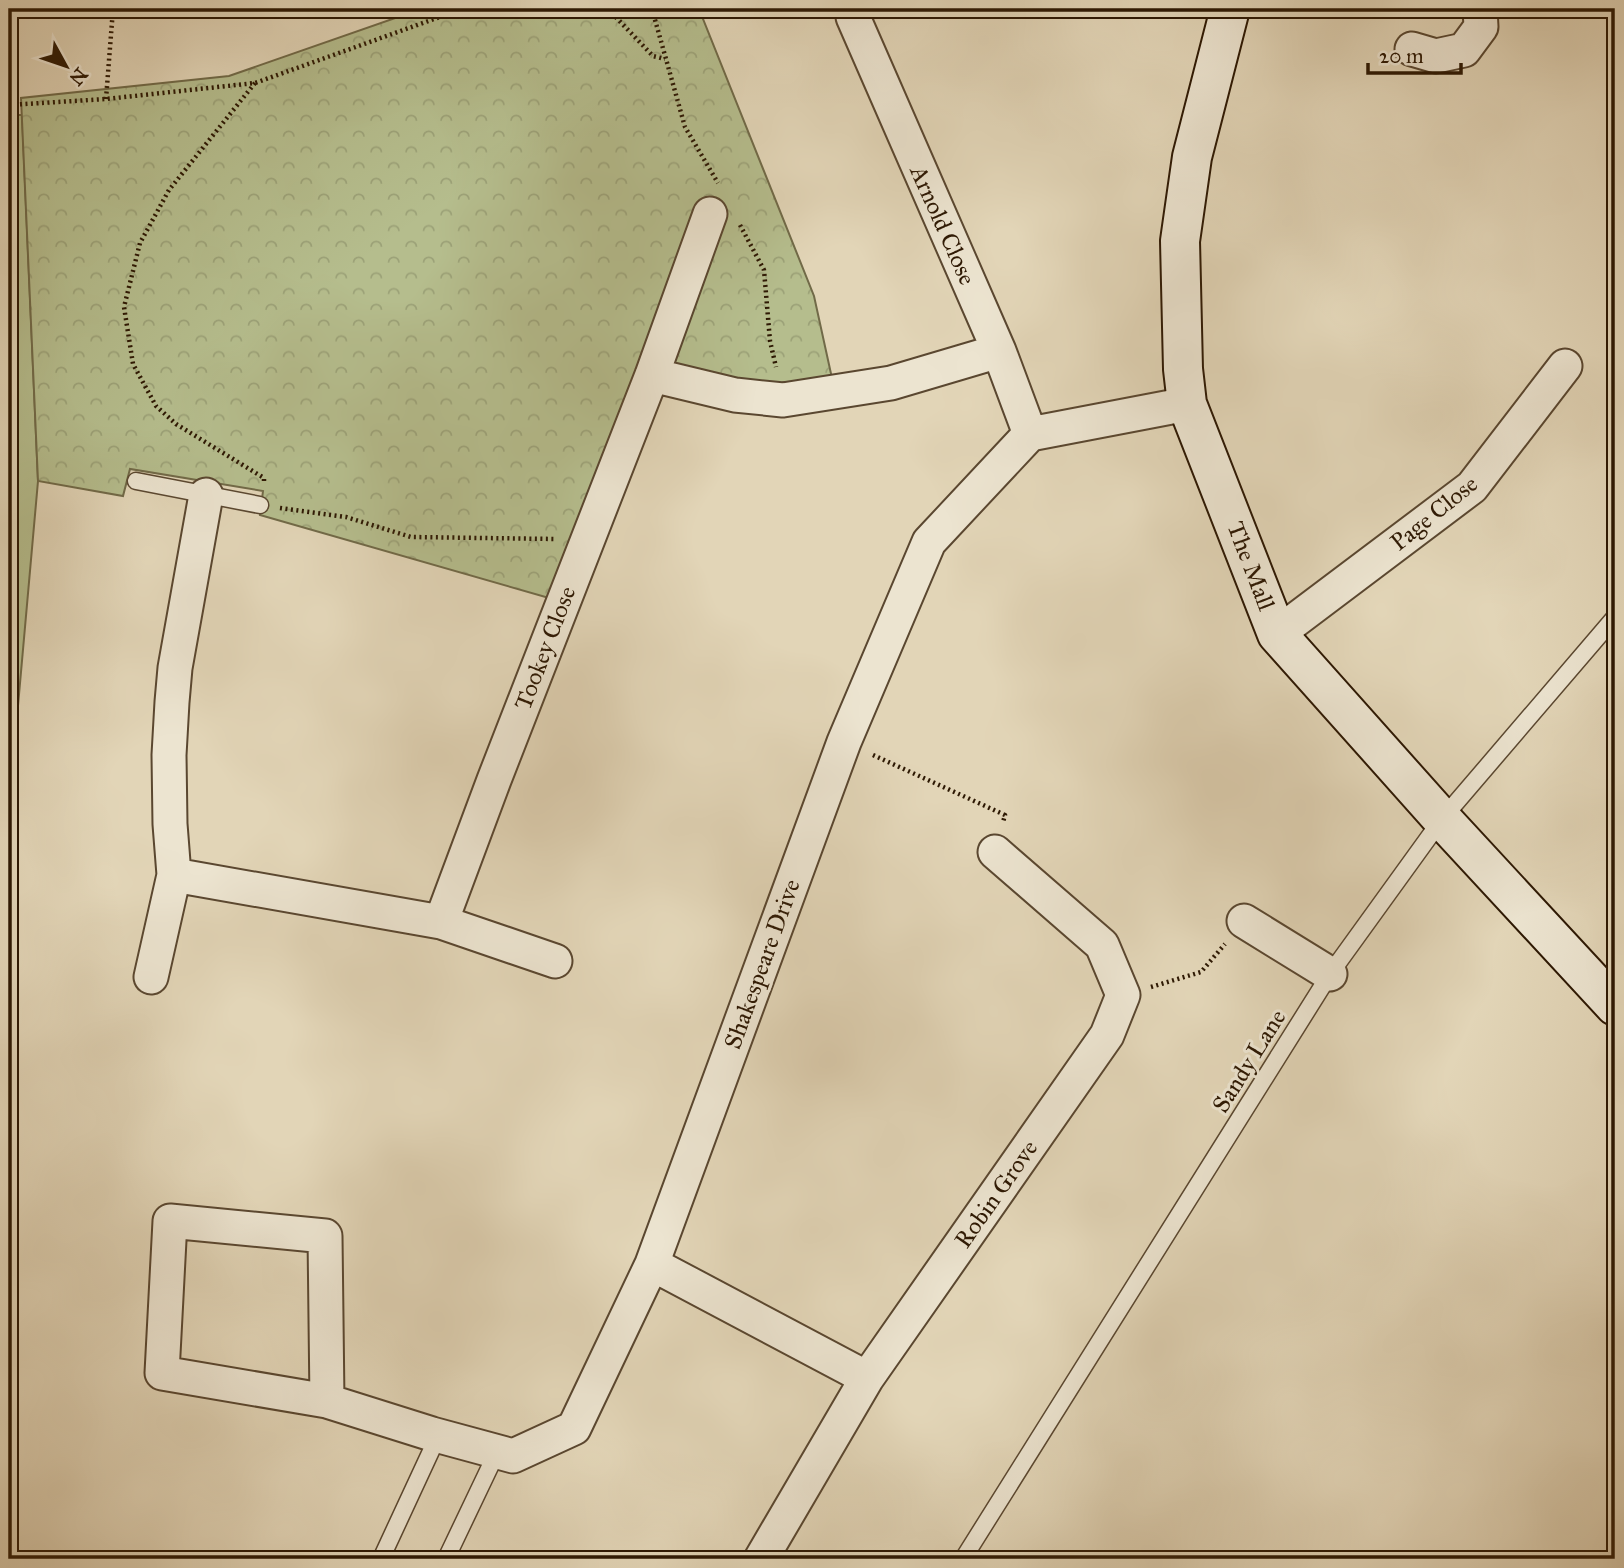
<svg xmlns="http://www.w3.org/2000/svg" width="1624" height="1568" font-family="'IM FELL Great Primer',serif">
<defs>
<pattern id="forest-crowns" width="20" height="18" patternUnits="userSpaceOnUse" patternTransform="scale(1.75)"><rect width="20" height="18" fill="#b5bd8d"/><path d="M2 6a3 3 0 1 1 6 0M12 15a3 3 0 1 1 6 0" fill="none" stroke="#9ca278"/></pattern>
</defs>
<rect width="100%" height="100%" fill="#e2d5b7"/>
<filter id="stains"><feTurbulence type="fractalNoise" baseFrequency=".00286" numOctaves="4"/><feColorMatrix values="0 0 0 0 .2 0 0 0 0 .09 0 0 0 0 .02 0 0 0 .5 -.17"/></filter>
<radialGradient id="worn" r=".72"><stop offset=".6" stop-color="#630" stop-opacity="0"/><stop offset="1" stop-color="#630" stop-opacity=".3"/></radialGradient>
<path fill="#b5bd8d" stroke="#716a48" stroke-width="2" d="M9,115H22L38,481L17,717L9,904Z"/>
<path fill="url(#forest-crowns)" stroke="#716a48" stroke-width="2" d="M421,9H699L814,296L835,392L652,375L563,602L260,515L263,491L130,469L123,496L38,481L21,98L229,76Z"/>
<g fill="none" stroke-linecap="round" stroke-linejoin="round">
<g stroke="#5a4730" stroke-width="19">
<path id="lane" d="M136,481L260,505
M381,1559L438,1436
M446,1559L497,1452
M963,1559L1330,974L1442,819L1615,617"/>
</g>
<g stroke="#5a4730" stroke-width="37">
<path id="street" d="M853,17L999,351L1030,434
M1412,49L1436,56L1464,50L1481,27L1480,9
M652,375L735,395L783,400L891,383L999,351
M1277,634L1472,487L1565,366
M174,875L441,922L555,961
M1244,921L1330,974
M441,922L494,780L652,375L710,214
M151,977L174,875L170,824L169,755L172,702L175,668L206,495
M652,1264L867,1378
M327,1401L325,1236L170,1221L162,1373L327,1401L432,1434L513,1456L574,1428L652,1264L844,742L929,542L1030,434L1187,404
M761,1559L867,1378L1107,1035L1123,995L1102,945L995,852"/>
</g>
<g stroke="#2d1803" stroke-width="42">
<path id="secondary" d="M1230,9L1192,157L1180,241L1183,369L1187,404L1277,634L1442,819L1615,1006"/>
</g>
<path stroke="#2d1803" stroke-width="4.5" stroke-dasharray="2 3.5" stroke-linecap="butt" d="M608,9L653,56L665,59
M652,9L685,127L718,183
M255,83L169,190L140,243L124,307L133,364L156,406L176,424L264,478V482
M106,99L113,9
M9,105L106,99L255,83L462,9
M740,225L764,270L770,341L776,367
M280,508L346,517L411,537L555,539
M873,755L1005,815L1003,822
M1151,987L1201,972L1225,944"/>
<use href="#lane" stroke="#ece4d0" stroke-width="16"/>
<use href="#street" stroke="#ece4d0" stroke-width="33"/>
<use href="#secondary" stroke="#ece4d0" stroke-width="38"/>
</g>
<g text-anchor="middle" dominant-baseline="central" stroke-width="6" stroke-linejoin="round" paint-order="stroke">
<g font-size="24" fill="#2d1803" stroke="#ece4d0">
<text transform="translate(943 225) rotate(66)">Arnold Close</text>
<text transform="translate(1434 513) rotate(-39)">Page Close</text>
<text transform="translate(1251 566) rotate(69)">The Mall</text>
<text transform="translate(545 648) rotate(-69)">Tookey Close</text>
<text transform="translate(762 964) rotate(-70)">Shakespeare Drive</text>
<text transform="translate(1249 1061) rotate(-58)">Sandy Lane</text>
<text transform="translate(996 1194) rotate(-55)">Robin Grove</text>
</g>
</g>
<rect width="1624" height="1568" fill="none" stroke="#e2d5b7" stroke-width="35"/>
<rect x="10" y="10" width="1603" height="1547" fill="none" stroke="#2d1803" stroke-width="3.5"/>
<rect x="18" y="18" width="1589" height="1533" fill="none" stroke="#2d1803" stroke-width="2"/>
<g transform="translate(66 66) rotate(130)" stroke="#ece4d0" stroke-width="5" paint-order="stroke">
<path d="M0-5L12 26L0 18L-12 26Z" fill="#2d1803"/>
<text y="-10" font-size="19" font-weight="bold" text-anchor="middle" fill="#2d1803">N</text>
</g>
<path d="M1368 63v10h93v-10" fill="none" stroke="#2d1803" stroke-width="3.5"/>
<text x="1379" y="63" font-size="21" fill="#2d1803" stroke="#ece4d0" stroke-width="5" paint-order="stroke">20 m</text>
<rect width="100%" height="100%" filter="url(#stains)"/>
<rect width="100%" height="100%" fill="url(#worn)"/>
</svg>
